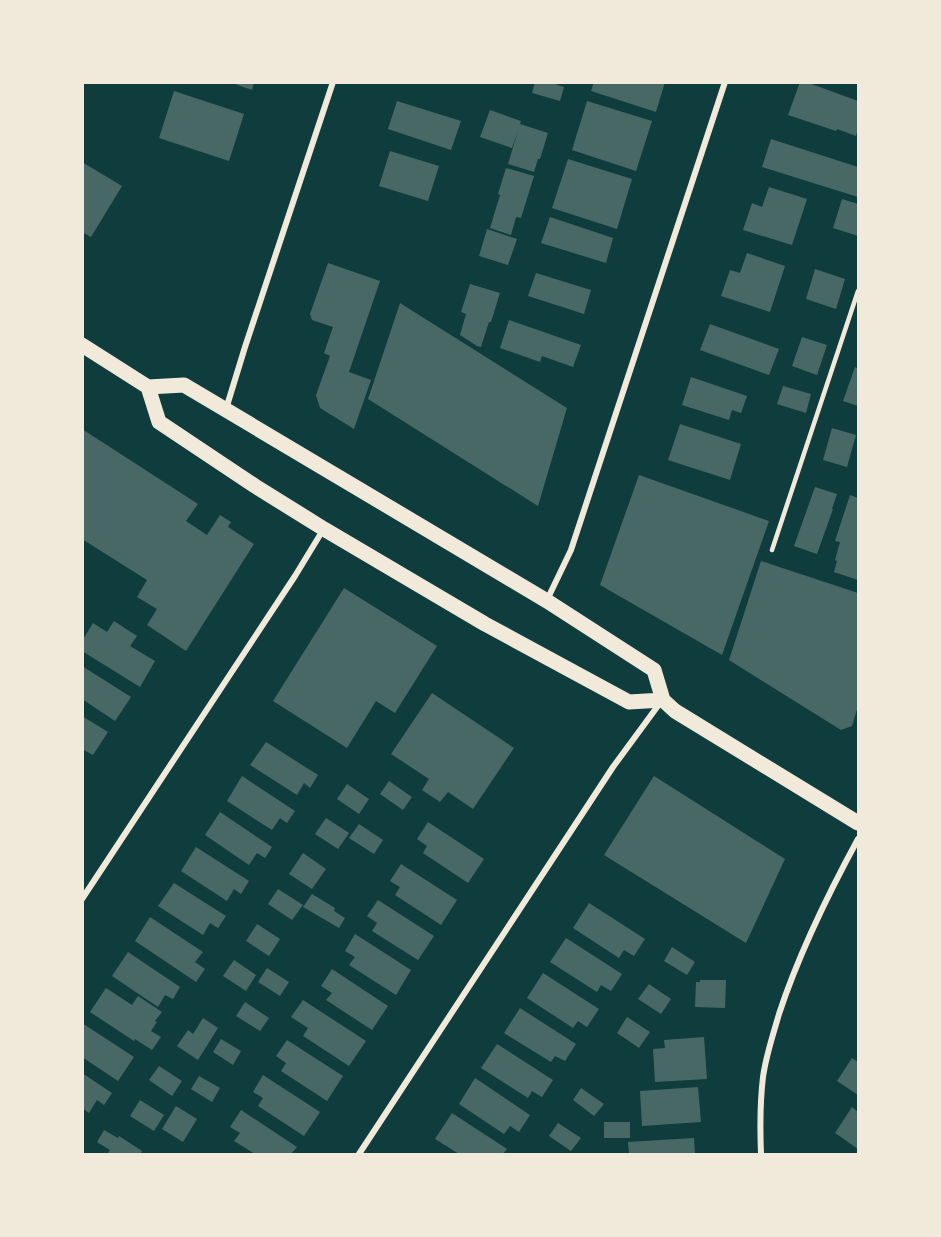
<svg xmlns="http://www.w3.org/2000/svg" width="941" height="1237" font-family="'Golos Text',sans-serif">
<rect width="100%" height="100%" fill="#0f3d3e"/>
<path fill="#486865" d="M229,82H254L252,90Z
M535,82H549L564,87L560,101L532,93Z
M594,82H665L656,112L591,91Z
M800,82H806L858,101V129L856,136L837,129L836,131L788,115Z
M174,91L244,114L229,161L159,138Z
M397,101L461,121L451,150L388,129Z
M587,101L652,121L636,171L572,150Z
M490,110L521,121L520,124L548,133L540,159H538L534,172L508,164L518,131L512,148L480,137Z
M771,139L858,167V197L762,167Z
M390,151L439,166L428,201L379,186Z
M568,159L632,179L617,229L552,208Z
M82,162L122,186L91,237L82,232Z
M506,168L534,176L521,218L516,217L511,235L490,228L500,195L498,194Z
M769,187L807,199L792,245L743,230L752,203L762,207Z
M842,199L858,204V236L833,228Z
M550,217L613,238L606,263L541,243Z
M487,229L517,239L508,265L479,256Z
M747,253L785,266L770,312L721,296L730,270L740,273Z
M328,263L380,281L349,372L371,380L354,429L320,408L316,395L330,356L324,353L333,327L312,320L310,314Z
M815,269L845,279L836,309L806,299Z
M536,273L591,290L584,314L528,296Z
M470,284L500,293L491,322H489L481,347L477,346L460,335L466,314L461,312Z
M400,303L567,408L538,506L368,399Z
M509,320L581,345L573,367L542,356L540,362L500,348Z
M710,324L779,349L769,375L700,350Z
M802,337L827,345L817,375L792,366Z
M855,367L858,369V406L843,401Z
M691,377L747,396L741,413L732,410L729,420L682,405Z
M783,386L811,394L806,413L777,404Z
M680,424L741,444L730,480L668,460Z
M832,428L856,435L847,467L823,460Z
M82,429L198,504L186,521L207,535L220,515L231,522L228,527L254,544L186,651L147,625L157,609L137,597L147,580L82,539Z
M639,475L769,521L722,655L600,585Z
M815,487L837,494L832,509H833L817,554L794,546Z
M850,495L858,498V580L834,572L837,561L835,560L840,542L835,541Z
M761,561L858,593V706L852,726L841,730L729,660Z
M344,588L437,646L395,713L376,701L347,748L273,701Z
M114,621L137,636L130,646L155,661L140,687L82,651V641L93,623L107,632Z
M82,666L131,697L115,721L82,699Z
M432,693L514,748L473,809L448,792L440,802L422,790L429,779L391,754Z
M82,716L108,732L93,755L82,749Z
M266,742L318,775L310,788L304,783L297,795L250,765Z
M242,776L295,811L287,823L280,818L272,830L227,801Z
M654,776L785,859L746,943L604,855Z
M389,781L412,797L403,810L380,794Z
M347,784L369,799L359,814L337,799Z
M220,812L272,847L265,858L257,853L249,865L205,835Z
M326,818L349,833L338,849L315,834Z
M428,822L484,859L468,883L423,853L427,846L417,839Z
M359,824L383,840L374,854L349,838Z
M196,847L249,881L241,894L234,889L227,901L181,871Z
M303,853L326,869L312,889L289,874Z
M401,864L457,900L441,925L395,895L400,887L390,881Z
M174,883L226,916L218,928L210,923L203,935L158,906Z
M278,889L303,905L292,920L268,904Z
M312,894L335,908L334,911L345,918L339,928L303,907Z
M378,900L434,936L418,960L372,931L377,923L367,916Z
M589,903L645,939L634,956L624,950L619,958L573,928Z
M150,917L203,952L195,962L205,969L196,982L135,941Z
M257,924L280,939L269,956L246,941Z
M355,934L411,970L396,995L349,965L355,957L345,951Z
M566,938L622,974L611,991L601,985L597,992L550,962Z
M672,947L695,962L687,975L664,961Z
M128,952L180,987L173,999L165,995L158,1007L112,976Z
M234,960L256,975L246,991L223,976Z
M267,968L289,982L280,996L258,982Z
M332,969L388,1006L372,1030L326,1000L332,993L321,986Z
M543,973L599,1009L587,1027L578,1021L573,1028L527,998Z
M700,980H726L725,1008L695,1007L696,982H700Z
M649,984L671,999L661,1014L638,999Z
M106,988L132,1005L138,996L162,1012L155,1021L157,1022L151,1031L161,1037L152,1050L135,1039L134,1041L90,1012Z
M303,1000L366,1041L349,1066L303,1036L308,1028L291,1017Z
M245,1002L269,1018L260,1031L236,1016Z
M520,1008L576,1044L565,1061L555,1056L551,1062L504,1033Z
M627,1017L650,1032L639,1048L617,1033Z
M203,1018L218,1028L198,1060L177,1046L188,1030L193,1034Z
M82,1023L134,1057L118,1081L82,1057Z
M704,1037L707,1079L655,1082L653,1049L665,1048L664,1040Z
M221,1039L241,1051L233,1065L213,1052Z
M287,1040L343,1076L327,1101L281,1071L286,1063L276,1056Z
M497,1044L553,1080L542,1097L532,1091L528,1098L481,1068Z
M852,1058L858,1062V1095L837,1081Z
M159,1066L182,1081L172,1096L149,1080Z
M82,1073L112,1093L104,1105L97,1100L89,1113L82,1108Z
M263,1075L320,1112L304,1136L258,1106L263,1098L253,1092Z
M199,1076L220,1088L212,1102L191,1089Z
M475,1078L530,1115L519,1132L510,1126L504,1134L459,1104Z
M698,1087L701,1122L642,1126L640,1091Z
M581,1088L604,1104L594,1116L573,1100Z
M140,1100L164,1115L154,1131L130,1116Z
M176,1106L197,1119L183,1142L162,1129Z
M852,1107L858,1112V1149L835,1133Z
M241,1110L297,1147L291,1154H255L234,1141L240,1133L230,1127Z
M452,1113L507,1149L503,1154H459L435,1139Z
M604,1122H630V1138H604Z
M558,1123L581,1138L571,1151L549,1136Z
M104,1130L118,1138L119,1136L142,1151L140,1154H111L108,1153L110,1150L97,1142Z
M694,1138L695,1154H629L628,1142Z"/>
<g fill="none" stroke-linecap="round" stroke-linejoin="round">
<path stroke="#f1e9da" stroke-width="4.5" d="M772,550L858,291"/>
<path stroke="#f1e9da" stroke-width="6" d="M226,409L245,347L333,82
M547,600L571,550L725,82
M82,899L295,576L323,530
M359,1154L613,767L660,703
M761,1154C760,1129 760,1102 763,1077C766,1055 773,1035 779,1014C799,953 827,896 858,839"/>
<path stroke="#f1e9da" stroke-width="15" d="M82,345L148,387L184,385L547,601L654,670L663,700L675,711L858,823
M148,387L159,422L255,486L324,529L485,624L629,702L663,700"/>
</g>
<rect width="941" height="1237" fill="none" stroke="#f1e9da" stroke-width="168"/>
</svg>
